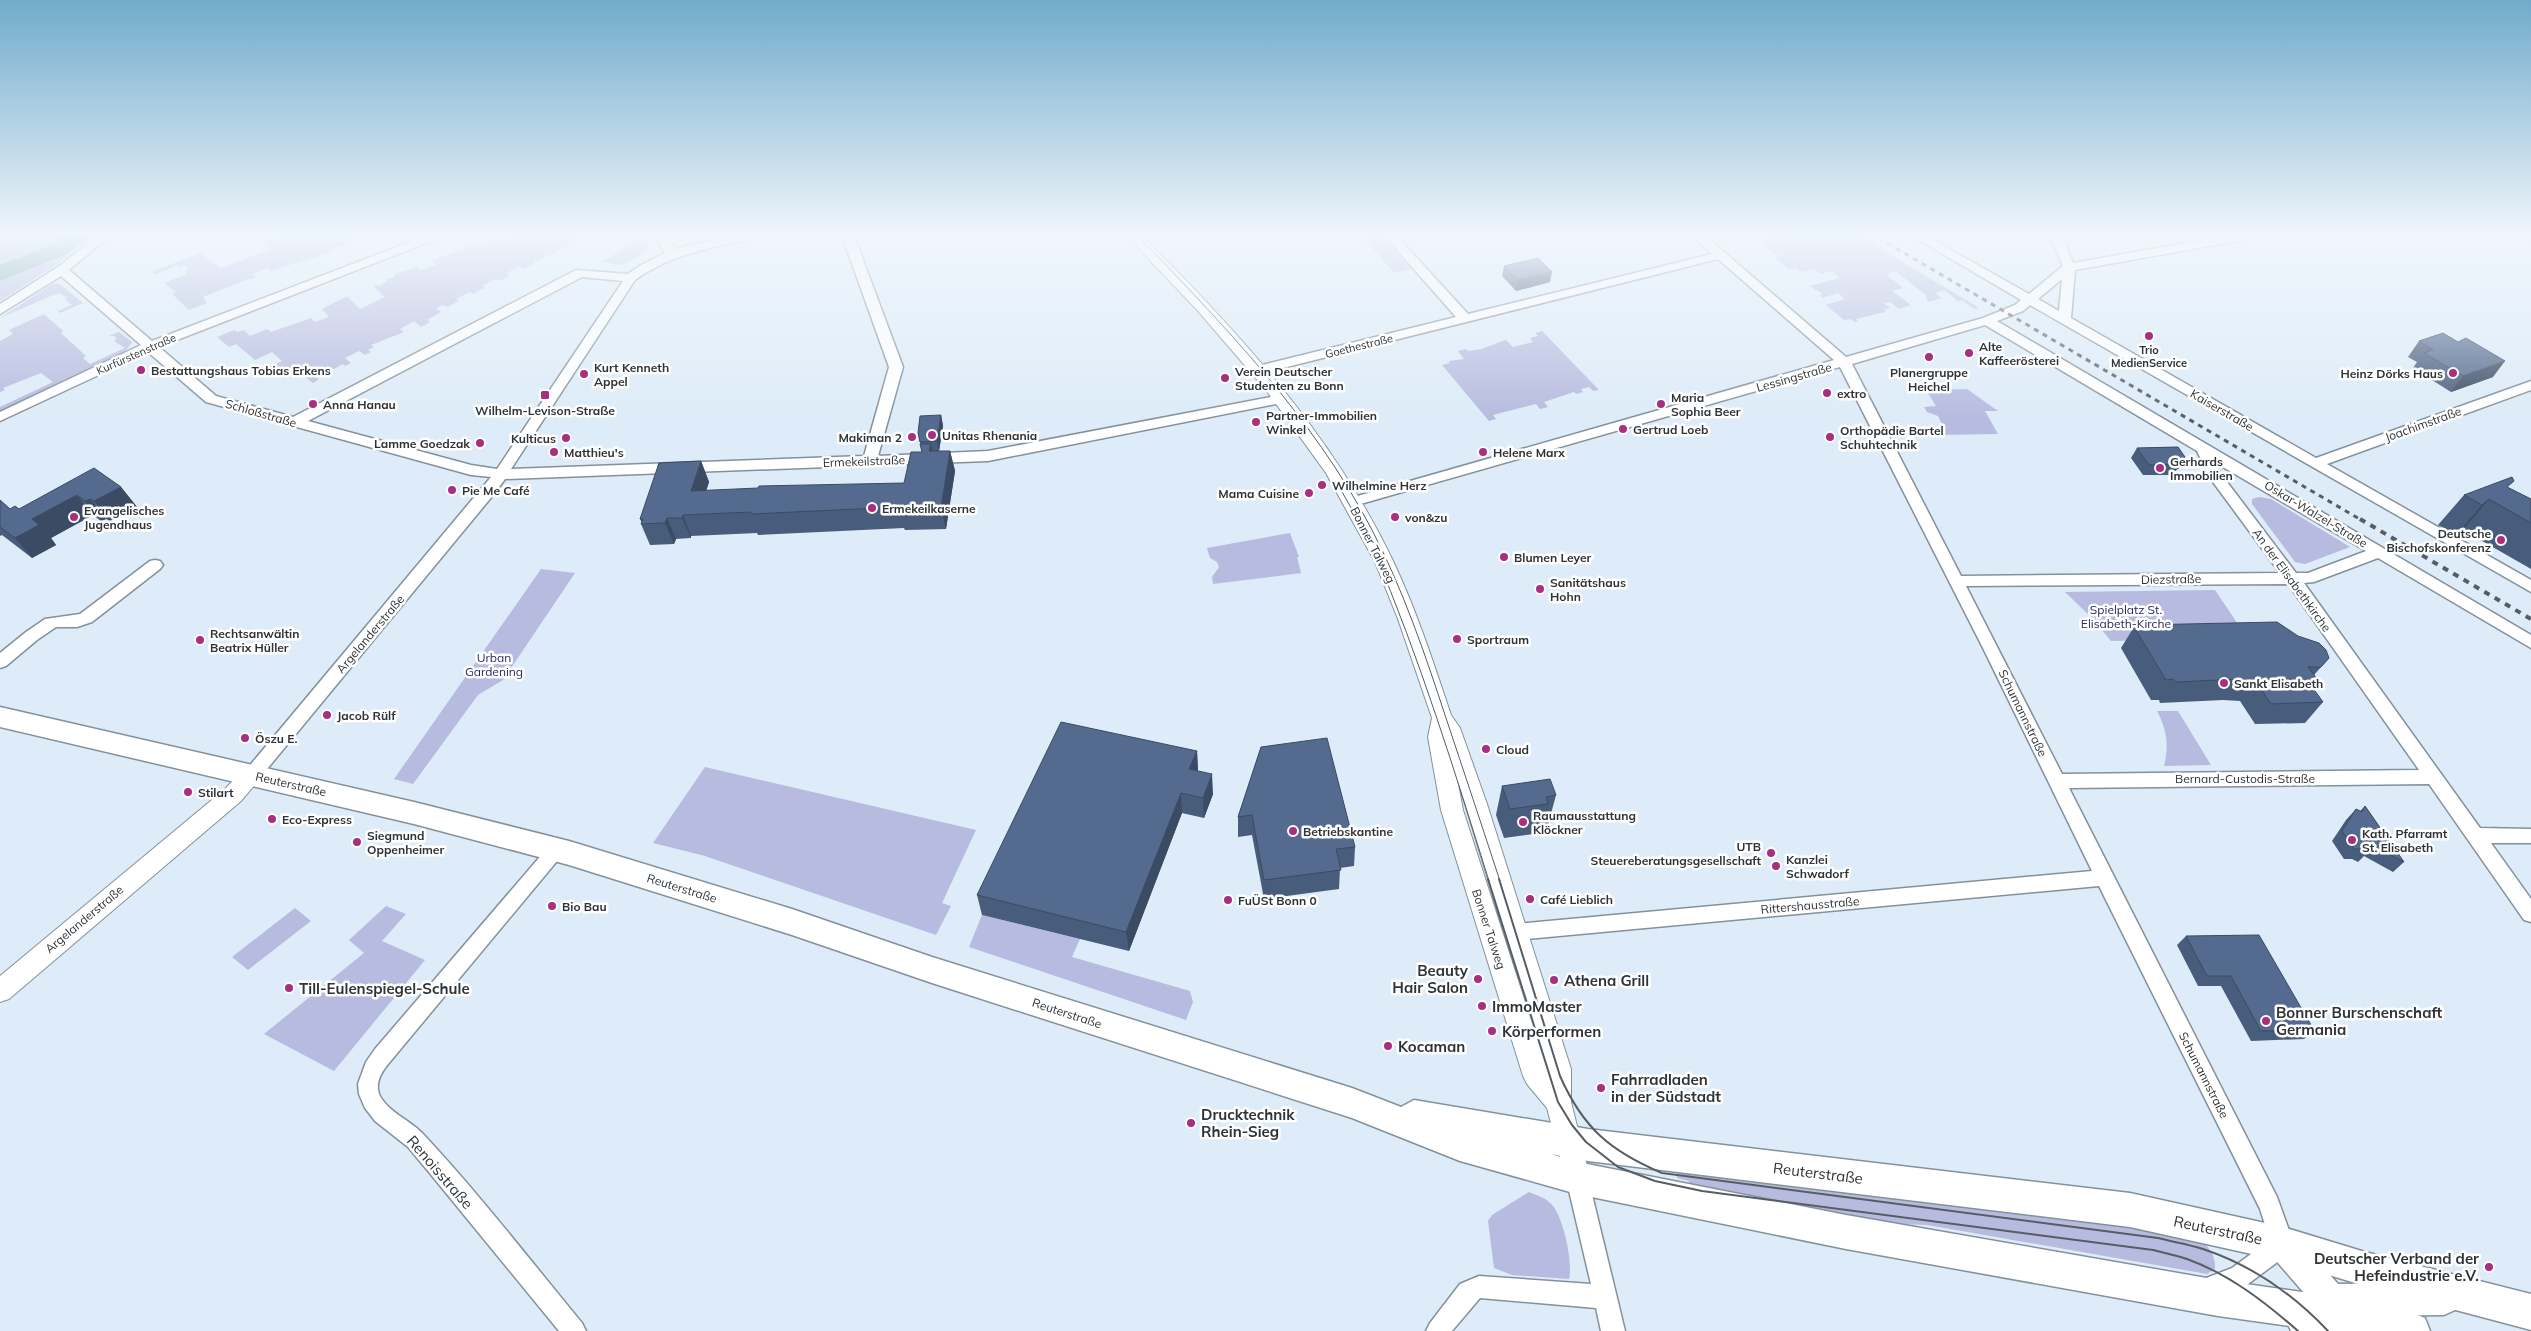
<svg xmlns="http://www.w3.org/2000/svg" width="2531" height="1331" font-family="Mulish,sans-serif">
<rect width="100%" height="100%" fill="#ddecf8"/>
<path fill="#b7bbdf" d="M0,233H96L53,267L0,301Z
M283,233H362L355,236L357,239L328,251L329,253L270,271L268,268L253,274L256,278L248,279L203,297L207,303L189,310L172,294L176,292L164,283L187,274L185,271L189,269L184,265L179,267L177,265L155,275L151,272L200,253L221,268L271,249L262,241Z
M507,233H602L605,235L595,240L586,236L568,244L570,246L557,250L558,252L533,262L535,264L523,269L519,267L506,273L510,276L499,281L495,279L482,286L485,288L473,294L470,292L456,299L459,301L447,307L443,305L436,308L441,312L427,320L430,322L421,327L414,321L400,329L404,332L371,345L374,347L368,350L371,352L365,355L359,351L345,358L351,363L345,366L343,364L334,369L330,367L312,375L319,379L313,383L295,369L283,378L271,374L265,369L282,361L272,352L255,360L236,344L229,347L217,337L234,330L237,332L244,330L250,336L267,329L271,332L311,318L315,322L329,317L322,309L345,297H348L360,309L385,297L374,287L375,284L378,286L387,282L386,279L395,276L394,274L417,267L421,270L436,265L432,261L477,243L481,246L509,235Z
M1359,233H1379L1411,269L1394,273Z
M1764,233H1859L1878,247L1979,308L1975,309L1962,300L1958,301L1944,290L1935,293L1941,298L1929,302L1926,299V295L1895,271L1886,274L1903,288L1892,291L1911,305L1899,309L1890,302L1884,303L1890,308L1884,310L1886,312L1856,319L1858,321L1855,322L1850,319L1844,320L1826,305L1845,299L1838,293L1822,298L1820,295L1823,294L1809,286L1840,278L1832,271L1821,274L1814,269L1802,272L1796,268L1788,269L1775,258L1780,256L1764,248L1768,246L1760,238L1767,236Z
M645,241L650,250L621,265L601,262L635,243Z
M54,283L60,284L83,303L60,313L58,311L72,305L65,299L68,298L58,293L0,318Z
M44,314L63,331L61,333L86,356L83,358L90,364L125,348L114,341L117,338L114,336H109L119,332L132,342L125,352L0,411V407L53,382L41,373L3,388L5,390L0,392V341L13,334L9,330Z
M1542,331L1599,390L1593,391L1589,387L1581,389L1583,392L1576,394L1574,392L1544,402L1548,407L1540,409L1536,404L1493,415L1496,419L1489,421L1442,365L1450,363L1449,361L1464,359L1458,351L1466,349L1468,351L1481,349L1506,340L1513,347L1533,342L1530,338L1538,336L1535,333Z
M1967,389L1998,411H1985L1998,434L1938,435L1936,431L1945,430L1938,416L1927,412L1924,407L1936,406L1926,390Z
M2259,497L2271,499L2350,547L2305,564L2295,562L2252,504V499Z
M1290,533L1299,557H1297L1301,573L1213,584L1212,577L1219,567L1217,562L1210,558L1207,548Z
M541,569L575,573L503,680L478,695L413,784L394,779Z
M2215,590L2248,639L2111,641L2092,618L2065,592Z
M2157,711H2178L2211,765L2164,766C2169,746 2167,730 2157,711Z
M705,767L976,830L942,903L951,906L936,935L705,856L653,843Z
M386,906L406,914L382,941L425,960L334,1071L264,1034L364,953L349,940Z
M295,908L311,921L248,970L232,957Z
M982,915L1080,939L1072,957L1190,991L1193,1002L1186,1020L969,947Z
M1676,1167L2113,1221L2202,1240C2209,1248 2216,1256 2215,1269L2207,1274L1956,1230L1927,1225L1865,1223L1689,1192V1181L1677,1178Z
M1529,1192C1538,1196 1547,1198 1553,1206C1564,1220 1573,1263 1569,1279L1512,1275L1494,1268L1488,1221L1492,1215Z"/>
<path fill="#609e9f" d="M60,233H94L67,254L0,281V265L57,243L64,237Z"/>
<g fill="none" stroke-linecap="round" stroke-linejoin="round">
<g stroke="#83919b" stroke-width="3">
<path id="minor" d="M100,233H113L69,270L152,341L433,233H449L447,235L159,347L216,396L293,417L576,270L628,274L641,265L665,253L653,233H665L675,249L746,233H769L767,235C720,247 675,251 635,280L511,469L864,456L889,367L841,233H853L903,367L878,456L988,451L1281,395L1288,399L1281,403L988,461L505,479L494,494L258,780L252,782L246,780L243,775L246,770L491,477L471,475L206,402L148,352L0,421V412L141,345L61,276L0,314V304L58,267ZM582,277L623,281L497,469L471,465L308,421Z
M1382,233H1394L1468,314L1712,254L1689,233H1702L1846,357L1983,318L2015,305L2021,300L1907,233H1921L2029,294L2063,266L2049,233H2061L2073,263L2241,233H2266L2260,237L2075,270L2071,318L2316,458L2531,381V390L2327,464L2531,580V592L2030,305L2023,311L1997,321L2531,635V648L2378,558L2314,582L2304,583L2480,828L2531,829V843H2491L2531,899V922L2524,920L2429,784L2069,788L2277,1197L2294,1244L2291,1252L2248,1284L2209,1299L2201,1296L2198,1288L2201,1280L2232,1268L2270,1240L2260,1209L2099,886L1515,940L1508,938L1505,932L1508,926L1515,924L2092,871L1983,648L1840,367L1357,505H1347L1345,502L1347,499L1834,360L1718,259L1259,374L1254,373L1252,370L1254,367L1456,317ZM2062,279L2059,311L2038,299ZM1985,325L2197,451L2210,478L2280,573L1961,576L1852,364ZM2216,463L2366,551L2308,573H2296L2221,474ZM2288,584L2419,770L2062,774L1966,586Z
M155,560L160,561L163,565L160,569L92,622L77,627H56L37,640L6,666L0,668V653L26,632L45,619L80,614L150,561Z
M556,842L562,845L565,850L562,855L389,1063C382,1071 375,1082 379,1094C387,1112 412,1121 424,1135C480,1195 530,1260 582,1323L586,1331H559L428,1171L408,1147L375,1121L365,1108L359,1094L358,1084L366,1062L375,1049L550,845Z
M1577,1167L1585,1170L1588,1178L1625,1331H1601L1596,1308L1480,1298L1452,1331H1426L1430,1323L1460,1284L1479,1276L1591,1284L1566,1178L1569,1170Z"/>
</g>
<g stroke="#83919b" stroke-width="2">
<path id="tertiary" d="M1124,233H1139C1238,331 1334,436 1394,563C1417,612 1434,664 1451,715L1460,728L1487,804L1571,1069V1102L1590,1178L1586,1187L1577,1191L1568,1187L1547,1108L1527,1084L1523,1076L1441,810L1428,737L1432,718L1398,619L1375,562L1326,473L1266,390L1198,311ZM1457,779L1465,804L1535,1033L1463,810Z
M252,766L260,769L263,775L241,801L9,999L0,1002V976L225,789L244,769Z"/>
</g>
<g stroke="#83919b" stroke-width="3">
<path id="secondary" d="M2283,1230L2294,1234L2338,1284L2444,1283L2455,1288L2460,1299L2455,1310L2444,1315L2361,1316L2369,1331H2334L2325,1318L2319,1320L2324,1331H2291L2282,1311L2287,1300L2304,1293L2272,1256L2268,1245L2272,1234Z"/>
</g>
<g stroke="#83919b" stroke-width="3">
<path id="primary" d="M0,707L414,802L569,841L792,909L932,957L1352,1088L1401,1107L1414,1100L1588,1129L2130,1193L2283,1227L2365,1252L2531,1294V1330L2365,1286L2283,1261L2130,1227L1588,1161L1551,1154L1577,1162L1846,1215L2218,1280L2344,1298L2412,1313L2425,1318L2430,1331H2325L2218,1316L1846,1249L1577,1194L1460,1161L1352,1118L932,983L792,935L569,865L414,824L0,727Z"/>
</g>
<use href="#minor" fill="#fff" fill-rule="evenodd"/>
<use href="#tertiary" fill="#fff" fill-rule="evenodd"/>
<use href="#secondary" fill="#fff" fill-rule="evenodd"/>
<use href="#primary" fill="#fff" fill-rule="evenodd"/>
<path stroke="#565e64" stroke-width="1" d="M1135,233C1222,323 1312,416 1371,528C1403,589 1425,654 1446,718C1464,772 1482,826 1500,881
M1341,490L1358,520
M1374,551C1420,659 1454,769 1489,881"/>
<path stroke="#565e64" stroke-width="2" d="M1488,879L1558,1102L1572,1125L1586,1142L1618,1167L1655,1181L1702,1191L2153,1250C2164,1253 2176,1255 2187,1259C2229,1274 2265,1302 2298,1331
M1499,879L1560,1076C1583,1128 1610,1151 1662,1173L2158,1238C2173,1242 2188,1244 2203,1249C2251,1265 2294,1295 2328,1331"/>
<path stroke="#565e64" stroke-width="3" stroke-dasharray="5 5" stroke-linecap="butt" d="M1870,233L2363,521"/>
<path stroke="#565e64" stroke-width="4" stroke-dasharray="6 6" stroke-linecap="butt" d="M2360,519L2531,619"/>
</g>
<path fill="#485c7b" d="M1504,266L1550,282L1516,291L1502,276Z
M2419,341L2493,377L2451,392L2413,368L2417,362L2408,357Z
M941,415L943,426L939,451H950L955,471L946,529L905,530L904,528L758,535L757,533L691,536V538L676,539L674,544L650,545L641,524L642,523L640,519L701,461L709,482L706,491L904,483L922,452L918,433Z
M2178,447L2179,468L2169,475H2143L2131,458L2137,448Z
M121,487L137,507L110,521L106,519L101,521L93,515L51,538L56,545L32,558L2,535L0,536V500L10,509H19Z
M2509,488L2531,499V569L2463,530L2456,535L2438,525L2464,495Z
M2140,625L2329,658L2314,675L2318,680L2312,687L2323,702L2305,723L2255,724L2240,701L2223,700L2160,703L2159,700H2151L2121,648L2134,627H2139Z
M1261,747L1355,847L1354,866L1340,868L1339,889L1264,899L1252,835L1238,837V817Z
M1197,751L1198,771L1213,794L1204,818L1182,813L1129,951L982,915L977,895Z
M1502,786L1556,795L1548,825H1543L1541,833L1504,838L1496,815Z
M2365,806L2404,862L2393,872L2364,856L2358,862L2352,859H2344L2332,841L2346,820L2356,809L2360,811Z
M2186,936L2314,1030L2304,1039L2251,1041L2221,986H2198L2177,945Z"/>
<path fill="#3b4b64" d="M1552,272L1550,282L1516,291L1518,280Z
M2505,361L2493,377L2451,392L2463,376Z
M941,415L943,426L939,451L937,441Z
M931,444L936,465L929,451Z
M950,451L955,471L946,529L941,508Z
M2185,457L2179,468L2169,475L2176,464Z
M701,461L709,482L699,512L691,491Z
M121,487L137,507L110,521L94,501Z
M77,495L93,515L51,538L56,545L32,558L15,538L32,519Z
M90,499L106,519L101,521L85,501Z
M2489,499L2463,530L2456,535L2482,505Z
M683,515L691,536V538L682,518Z
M667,518L676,539L674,544L665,523Z
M1197,751L1198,771L1189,769Z
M1212,774L1213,794L1204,818L1203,798Z
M1181,793L1182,813L1129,951L1126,932Z"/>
<path fill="#546b8f" stroke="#3b4b64" d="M1538,258L1552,272L1518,280L1504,266Z
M2443,333L2458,342L2466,338L2505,361L2463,376L2424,353L2433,350L2419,341Z
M941,415L937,441L920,442L918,433L920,416Z
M920,444H931L929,451H950L941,508L899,509L900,507L751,514V512L683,515L682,518H667L665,523L641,524L643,519H640L659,463L701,461L691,491L758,488L759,486L904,483L911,452H922Z
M2178,447L2185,457L2176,464L2149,465L2137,448Z
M94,468L121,487L94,501L90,499L85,501L77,495L32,519L39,525L15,538L0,527V500L10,509L15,506L19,509Z
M2512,477L2514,481L2507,487L2531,499V523L2489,499L2482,505L2464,495Z
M2277,622L2298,636L2319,643L2326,650L2329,658L2321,667H2308L2318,680H2307L2323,702L2271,704L2256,681L2239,679L2175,682L2173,679L2166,680L2134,627H2142L2140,625Z
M1061,722L1197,751L1189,769L1212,774L1203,798L1181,793L1126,932L977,895Z
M1327,738L1355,847L1336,849L1341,870L1264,880L1252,815L1238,817L1261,747Z
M1550,779L1556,795L1546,797L1548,804L1510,809L1502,786Z
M2365,806L2404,862L2372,845L2368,852L2362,849H2354L2342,831L2356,809L2362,812Z
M2259,935L2314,1030L2261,1031L2231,976H2207L2186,936Z"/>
<linearGradient id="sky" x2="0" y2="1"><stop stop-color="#71abcb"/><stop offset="0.56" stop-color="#f0f6fc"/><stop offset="1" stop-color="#f0f6fc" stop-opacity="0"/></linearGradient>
<rect width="2531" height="419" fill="url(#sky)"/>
<g fill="#a82e82" stroke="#fff" stroke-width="2">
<circle cx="2149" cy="336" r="5"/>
<circle cx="1969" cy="353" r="5"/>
<circle cx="1929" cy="357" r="5"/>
<circle cx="141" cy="370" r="5"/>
<circle cx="2453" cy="373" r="5"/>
<circle cx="584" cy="374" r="5"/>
<circle cx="1225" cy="378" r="5"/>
<circle cx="1827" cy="393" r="5"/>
<rect x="540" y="390" width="10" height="10" rx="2.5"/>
<circle cx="313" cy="404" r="5"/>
<circle cx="1661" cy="404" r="5"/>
<circle cx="1256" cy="422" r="5"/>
<circle cx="1623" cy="429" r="5"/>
<circle cx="932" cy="435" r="5"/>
<circle cx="912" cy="437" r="5"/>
<circle cx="1830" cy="437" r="5"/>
<circle cx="566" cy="438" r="5"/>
<circle cx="480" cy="443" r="5"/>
<circle cx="554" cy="452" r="5"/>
<circle cx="1483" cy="452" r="5"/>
<circle cx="2160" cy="468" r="5"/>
<circle cx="1322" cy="485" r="5"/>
<circle cx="452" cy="490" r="5"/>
<circle cx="1309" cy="493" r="5"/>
<circle cx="872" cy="508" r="5"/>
<circle cx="74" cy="517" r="5"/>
<circle cx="1395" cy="517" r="5"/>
<circle cx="2501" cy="540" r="5"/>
<circle cx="1504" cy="557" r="5"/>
<circle cx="1540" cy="589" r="5"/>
<circle cx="1457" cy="639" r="5"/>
<circle cx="200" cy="640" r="5"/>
<circle cx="2224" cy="683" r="5"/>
<circle cx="327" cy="715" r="5"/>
<circle cx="245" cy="738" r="5"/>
<circle cx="1486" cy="749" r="5"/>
<circle cx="188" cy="792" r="5"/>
<circle cx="272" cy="819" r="5"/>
<circle cx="1523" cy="822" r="5"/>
<circle cx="1293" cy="831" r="5"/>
<circle cx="2352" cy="840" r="5"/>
<circle cx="357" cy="842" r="5"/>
<circle cx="1771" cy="853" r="5"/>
<circle cx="1776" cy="866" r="5"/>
<circle cx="1530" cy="899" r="5"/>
<circle cx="1228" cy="900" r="5"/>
<circle cx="552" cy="906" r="5"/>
<circle cx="1478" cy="979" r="5"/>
<circle cx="1554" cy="980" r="5"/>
<circle cx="289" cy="988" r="5"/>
<circle cx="1482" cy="1006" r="5"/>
<circle cx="2266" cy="1021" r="5"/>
<circle cx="1492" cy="1031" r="5"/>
<circle cx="1388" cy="1046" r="5"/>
<circle cx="1601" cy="1088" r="5"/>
<circle cx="1191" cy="1123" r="5"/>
<circle cx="2489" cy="1267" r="5"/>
</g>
<g text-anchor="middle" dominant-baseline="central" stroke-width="5" stroke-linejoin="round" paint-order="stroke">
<g font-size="11" fill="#2d3337" stroke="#fff">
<text transform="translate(1359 346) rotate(-14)">Goethestraße</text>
<text transform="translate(136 354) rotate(-24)">Kurfürstenstraße</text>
</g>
<g font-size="11" font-weight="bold" fill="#2d3337" stroke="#fff">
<text x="2149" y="350">Trio<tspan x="2149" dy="13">MedienService</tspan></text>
</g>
<g font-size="12" font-weight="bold" fill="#2d3337" stroke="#fff" text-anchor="start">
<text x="1979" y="346">Alte<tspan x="1979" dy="14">Kaffeerösterei</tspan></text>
<text x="594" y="367">Kurt Kenneth<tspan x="594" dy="14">Appel</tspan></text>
<text x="151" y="370">Bestattungshaus Tobias Erkens</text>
<text x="1235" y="371">Verein Deutscher<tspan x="1235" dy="14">Studenten zu Bonn</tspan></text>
<text x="1929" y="372" text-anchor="middle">Planergruppe<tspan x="1929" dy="14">Heichel</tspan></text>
<text x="2443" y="373" text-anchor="end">Heinz Dörks Haus</text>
<text x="1837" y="393">extro</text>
<text x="1671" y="397">Maria<tspan x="1671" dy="14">Sophia Beer</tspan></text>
<text x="323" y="404">Anna Hanau</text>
<text x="545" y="410" text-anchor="middle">Wilhelm-Levison-Straße</text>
<text x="1266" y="415">Partner-Immobilien<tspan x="1266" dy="14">Winkel</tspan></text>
<text x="1633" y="429">Gertrud Loeb</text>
<text x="1840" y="430">Orthopädie Bartel<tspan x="1840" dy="14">Schuhtechnik</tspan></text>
<text x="942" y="435">Unitas Rhenania</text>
<text x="902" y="437" text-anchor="end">Makiman 2</text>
<text x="556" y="438" text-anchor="end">Kulticus</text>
<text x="470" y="443" text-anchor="end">Lamme Goedzak</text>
<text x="564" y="452">Matthieu's</text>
<text x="1493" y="452">Helene Marx</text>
<text x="2170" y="461">Gerhards<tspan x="2170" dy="14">Immobilien</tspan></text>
<text x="1332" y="485">Wilhelmine Herz</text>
<text x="462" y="490">Pie Me Café</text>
<text x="1299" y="493" text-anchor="end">Mama Cuisine</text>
<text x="882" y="508">Ermekeilkaserne</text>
<text x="84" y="510">Evangelisches<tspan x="84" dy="14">Jugendhaus</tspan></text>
<text x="1405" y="517">von&amp;zu</text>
<text x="2491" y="533" text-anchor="end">Deutsche<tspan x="2491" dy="14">Bischofskonferenz</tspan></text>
<text x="1514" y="557">Blumen Leyer</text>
<text x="1550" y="582">Sanitätshaus<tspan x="1550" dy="14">Hohn</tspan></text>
<text x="210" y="633">Rechtsanwältin<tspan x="210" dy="14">Beatrix Hüller</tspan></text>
<text x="1467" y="639">Sportraum</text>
<text x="2234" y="683">Sankt Elisabeth</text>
<text x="337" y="715">Jacob Rülf</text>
<text x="255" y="738">Öszu E.</text>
<text x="1496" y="749">Cloud</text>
<text x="198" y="792">Stilart</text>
<text x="1533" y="815">Raumausstattung<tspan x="1533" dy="14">Klöckner</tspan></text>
<text x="282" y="819">Eco-Express</text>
<text x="1303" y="831">Betriebskantine</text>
<text x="2362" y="833">Kath. Pfarramt<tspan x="2362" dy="14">St. Elisabeth</tspan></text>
<text x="367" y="835">Siegmund<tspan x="367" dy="14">Oppenheimer</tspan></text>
<text x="1761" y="846" text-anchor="end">UTB<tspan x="1761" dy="14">Steuereberatungsgesellschaft</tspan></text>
<text x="1786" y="859">Kanzlei<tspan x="1786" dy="14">Schwadorf</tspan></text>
<text x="1540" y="899">Café Lieblich</text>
<text x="1238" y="900">FuÜSt Bonn 0</text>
<text x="562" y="906">Bio Bau</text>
</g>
<g font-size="12" fill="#2d3337" stroke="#fff">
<text transform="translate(1794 377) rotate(-16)">Lessingstraße</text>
<text transform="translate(2222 410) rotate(30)">Kaiserstraße</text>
<text transform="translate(261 413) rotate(16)">Schloßstraße</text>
<text transform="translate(2423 424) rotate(-20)">Joachimstraße</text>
<text transform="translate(864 461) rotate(-2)">Ermekeilstraße</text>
<text transform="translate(2316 514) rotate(31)">Oskar-Walzel-Straße</text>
<text transform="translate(1373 545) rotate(63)">Bonner Talweg</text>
<text transform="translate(2171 579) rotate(-1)">Diezstraße</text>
<text transform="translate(2292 580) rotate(54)">An der Elisabethkirche</text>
<text transform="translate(370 634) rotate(-50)">Argelanderstraße</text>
<text transform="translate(2023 713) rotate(64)">Schumannstraße</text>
<text x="2245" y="778">Bernard-Custodis-Straße</text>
<text transform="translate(291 784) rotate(13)">Reuterstraße</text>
<text transform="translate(682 888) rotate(17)">Reuterstraße</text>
<text transform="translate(1810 905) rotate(-5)">Rittershausstraße</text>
<text transform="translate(84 919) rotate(-40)">Argelanderstraße</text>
<text transform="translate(1489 929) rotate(72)">Bonner Talweg</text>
<text transform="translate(1067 1013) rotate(18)">Reuterstraße</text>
<text transform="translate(2204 1075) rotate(63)">Schumannstraße</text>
</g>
<g font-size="12" fill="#29275e" stroke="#fff">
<text x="2126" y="609">Spielplatz St.<tspan x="2126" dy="14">Elisabeth-Kirche</tspan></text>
<text x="494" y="657">Urban<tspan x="494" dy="14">Gardening</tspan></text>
</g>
<g font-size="15" font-weight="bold" fill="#2d3337" stroke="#fff" text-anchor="start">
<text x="1468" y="970" text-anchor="end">Beauty<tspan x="1468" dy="17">Hair Salon</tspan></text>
<text x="1564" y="980">Athena Grill</text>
<text x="299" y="988">Till-Eulenspiegel-Schule</text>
<text x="1492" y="1006">ImmoMaster</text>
<text x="2276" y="1012">Bonner Burschenschaft<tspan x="2276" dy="17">Germania</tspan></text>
<text x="1502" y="1031">Körperformen</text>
<text x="1398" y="1046">Kocaman</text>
<text x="1611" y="1079">Fahrradladen<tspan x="1611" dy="17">in der Südstadt</tspan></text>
<text x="1201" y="1114">Drucktechnik<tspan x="1201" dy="17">Rhein-Sieg</tspan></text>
<text x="2479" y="1258" text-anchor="end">Deutscher Verband der<tspan x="2479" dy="17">Hefeindustrie e.V.</tspan></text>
</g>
<g font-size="15" fill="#2d3337" stroke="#fff">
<text transform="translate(440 1172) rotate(49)">Renoisstraße</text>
<text transform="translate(1818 1173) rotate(7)">Reuterstraße</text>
<text transform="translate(2218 1230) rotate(12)">Reuterstraße</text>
</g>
</g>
</svg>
